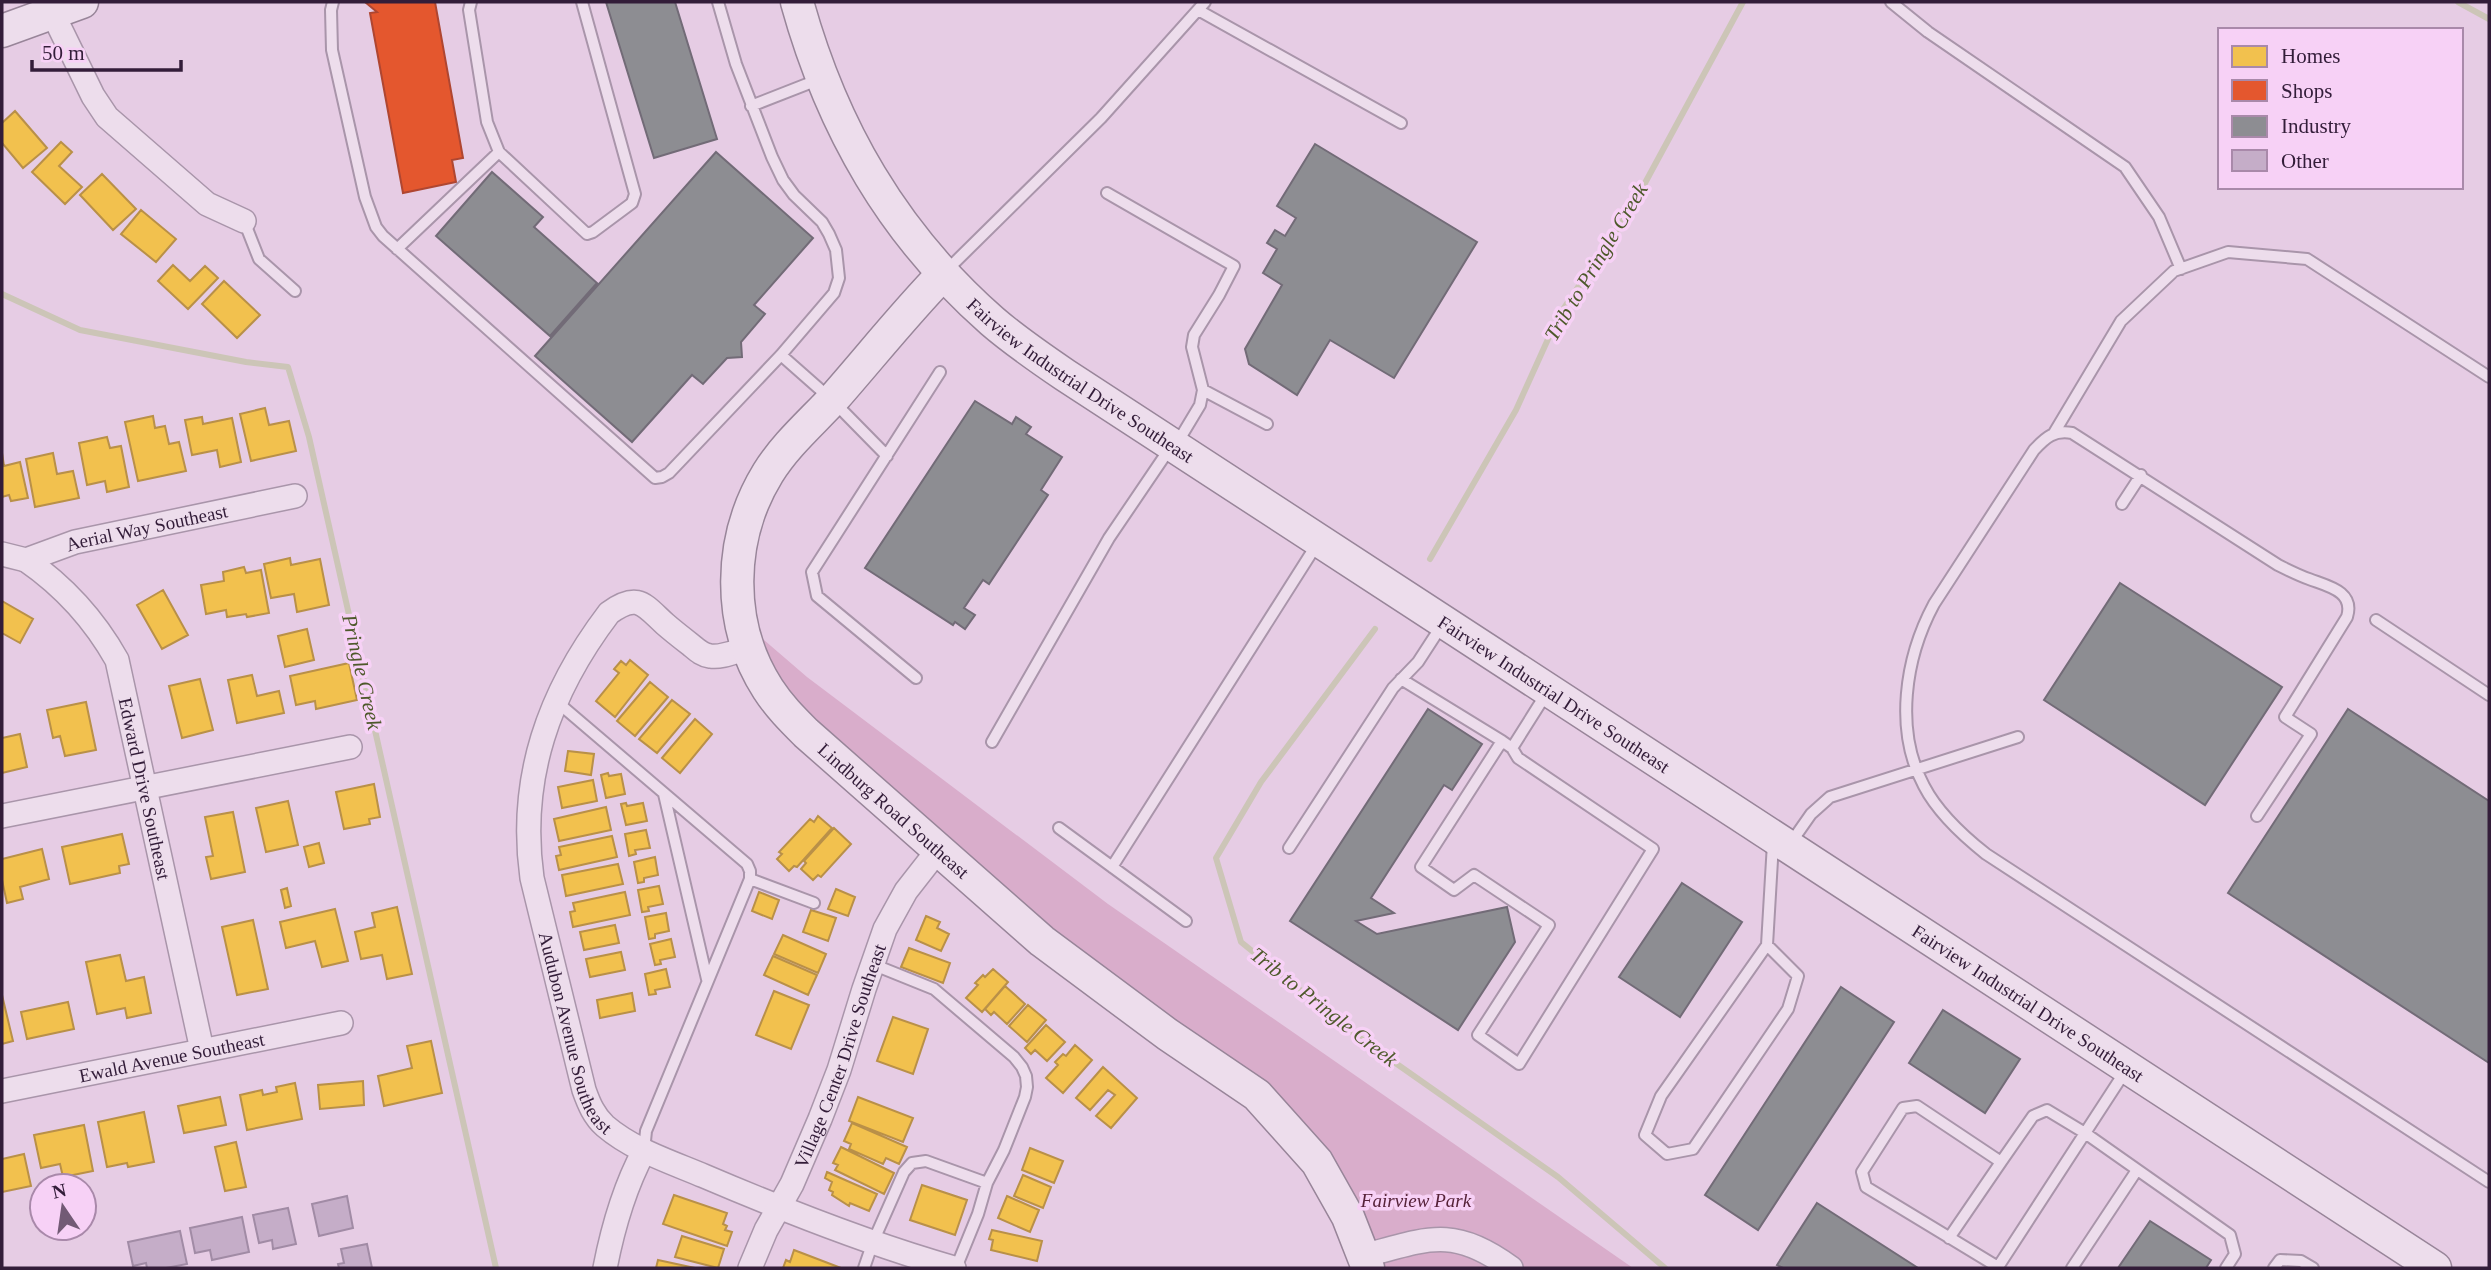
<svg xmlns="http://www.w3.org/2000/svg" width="2491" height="1270" font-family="Georgia,serif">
<rect width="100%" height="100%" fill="#e6cce4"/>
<path fill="#d9adcb" d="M741,620L807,677L1108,904L1633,1268H1368L1317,1162L806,733Z"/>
<path fill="#f2c14e" stroke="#b99048" stroke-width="2" d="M15,111L47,148L23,168L2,143V123Z
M61,142L72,152L59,166L82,187L65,204L32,172Z
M102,174L136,209L113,230L80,195Z
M141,210L176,239L156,262L121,234Z
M173,265L190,281L205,266L218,278L188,309L158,281Z
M224,281L260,315L237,338L202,304Z
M265,408L269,425L289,421L296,451L251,461L240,414Z
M153,416L155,428L165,426L169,444L179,442L186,471L138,481L125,422Z
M202,417L203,424L232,418L241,462L220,467L217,450L192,455L185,420Z
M107,437L110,448L121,446L129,487L107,492L105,481L87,485L79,443Z
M2,453L4,466L20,462L28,498L11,501L9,495L2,497Z
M53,453L57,474L73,471L79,498L35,507L26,459Z
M290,558L291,565L320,559L329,605L297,612L294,594L271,598L264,564Z
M244,567L246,573L261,570L269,613L247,617L246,614L227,617L226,610L206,614L201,585L224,581L223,572Z
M163,590L188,635L162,649L137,605Z
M2,601L33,619L20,643L2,633Z
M307,629L314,660L285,667L278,636Z
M630,660L648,675L615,717L596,701L619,673L614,669L621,661L626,665Z
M349,663L357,700L316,709L315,701L296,705L290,676Z
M252,675L257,696L279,691L284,713L237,723L228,680Z
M200,679L213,730L182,738L169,686Z
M650,682L668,697L635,736L617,721Z
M672,700L690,714L657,753L639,739Z
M86,702L96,750L65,756L60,736L53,738L47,710Z
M695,719L712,734L680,773L662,758Z
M20,734L27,767L2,773V738Z
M568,751L594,754L591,775L565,771Z
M608,773L609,776L621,774L625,794L606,798L601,775Z
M593,780L597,801L562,808L558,787Z
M374,784L380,817L369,819L370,824L344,829L336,792Z
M288,801L298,845L266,852L256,808Z
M626,803L627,806L643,803L647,821L626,825L621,804Z
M606,807L611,830L559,841L554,819Z
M233,812L245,872L211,879L206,857L213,856L205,817Z
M818,816L832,828L797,867L794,866L789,871L777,859L782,854L779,852L810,819L814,822Z
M834,828L851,844L821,877L818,875L813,880L801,869L806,863L804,861Z
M646,830L650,848L635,850L636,854L629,856L625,834Z
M122,834L129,864L119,866L120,873L70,884L62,847Z
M612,836L617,857L559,870L556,856L561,855L559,847Z
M319,843L324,863L309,867L304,847Z
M42,849L49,879L20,887L23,899L7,903L2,880V859Z
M655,857L658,875L644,878V882L638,883L634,862Z
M618,864L623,884L566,896L562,875Z
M659,886L663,904L648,907L649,911L642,912L638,890Z
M287,888L291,906L285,908L281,890Z
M836,889L855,897L848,916L828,909Z
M625,892L630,915L573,927L570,912L575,911L573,903Z
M759,892L779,900L772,919L752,911Z
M397,907L412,974L387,979L382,955L361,959L355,932L375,927L372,913Z
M335,909L348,961L322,967L315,941L286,948L280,922Z
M811,910L836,918L828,941L803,932Z
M666,913L669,931L655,934V938L649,939L645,917Z
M926,916L940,922L937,928L949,934L941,951L916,940Z
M253,920L268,989L237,995L222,927Z
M615,925L619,943L584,950L580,932Z
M783,935L826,954L818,973L774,954Z
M671,939L675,957L660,960L661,964L655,965L650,944Z
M909,948L950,963L943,983L901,967Z
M621,952L625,970L590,977L586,959Z
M120,955L126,981L144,977L151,1013L127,1018L125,1008L97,1014L86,962Z
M773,956L817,975L808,995L764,975Z
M666,969L670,987L655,990L656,994L649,995L645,974Z
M993,969L1008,982L982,1012L966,998L978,985L975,983L983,975L985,977Z
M1005,986L1025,1004L1007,1024L994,1012L991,1015L985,1009Z
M774,991L809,1005L791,1049L756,1035Z
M632,993L635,1011L600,1018L597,1000Z
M2,995L13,1041L2,1044Z
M68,1002L74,1029L27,1039L21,1012Z
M1028,1005L1046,1020L1027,1042L1009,1026Z
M893,1017L928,1029L913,1074L877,1061Z
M1046,1025L1065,1042L1047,1061L1035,1050L1031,1054L1025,1048Z
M431,1041L442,1093L384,1106L378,1076L412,1068L407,1046Z
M1075,1045L1092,1060L1063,1093L1046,1078L1058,1065L1055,1062L1063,1054L1066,1056Z
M1103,1067L1137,1098L1111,1128L1096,1116L1115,1095L1108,1090L1090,1110L1076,1098Z
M363,1081L364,1105L320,1109L318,1085Z
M295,1083L302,1119L247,1130L240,1095L262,1090L263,1095L277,1092L276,1087Z
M220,1097L226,1125L184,1133L178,1106Z
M858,1097L913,1118L903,1142L849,1121Z
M144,1112L154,1162L128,1167L127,1163L107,1167L98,1122Z
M852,1123L907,1147L899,1164L886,1158L883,1164L849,1149L851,1144L844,1141Z
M84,1125L93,1171L63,1177L60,1164L41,1168L34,1135Z
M236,1142L246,1187L225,1191L215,1147Z
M841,1147L894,1173L884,1194L835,1170L838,1165L833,1163Z
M1030,1148L1063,1161L1054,1183L1022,1170Z
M24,1154L31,1186L2,1192V1159Z
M827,1172L877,1194L869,1211L850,1203L849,1206L832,1195L833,1192L829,1190L832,1182L825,1178Z
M1023,1175L1051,1187L1043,1208L1014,1196Z
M922,1185L967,1200L955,1235L910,1220Z
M674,1195L727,1213L723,1224L727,1226L725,1230L732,1232L727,1246L663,1224Z
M1007,1196L1039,1210L1030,1232L998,1218Z
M992,1230L1042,1241L1037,1261L991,1250L993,1240L989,1239Z
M682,1236L724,1249L718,1268L675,1257Z
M794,1250L841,1268H783L786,1260L790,1262Z
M658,1260L695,1268H656Z"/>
<path fill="#e4572e" stroke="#af4631" stroke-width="2" d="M365,2H435L463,158L452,160L456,182L403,193L370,13L377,12Z"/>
<path fill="#8d8d92" stroke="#726b77" stroke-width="2" d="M606,2H675L717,139L654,158Z
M1315,144L1477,242L1394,378L1330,340L1297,395L1249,364L1245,349L1282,285L1263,273L1277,249L1267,243L1275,230L1285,236L1296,218L1277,206Z
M716,152L813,238L754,305L765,314L741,342L742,357L727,358L703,384L692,375L632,442L535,356Z
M492,172L543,217L534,227L597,283L550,336L436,236Z
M975,401L1012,424L1016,417L1031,427L1026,434L1062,457L1041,490L1048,495L989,584L983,580L964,608L975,615L965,629L955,622L953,625L865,568Z
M2120,583L2282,687L2205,805L2044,700Z
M1428,709L1482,744L1452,790L1444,785L1371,898L1394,913L1356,921L1377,934L1507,907L1515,942L1458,1030L1290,921Z
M2348,709L2489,801V1063L2228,893Z
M1682,883L1742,922L1680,1017L1619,977Z
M1841,987L1894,1022L1758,1230L1705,1195Z
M1943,1010L2020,1059L1985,1113L1909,1063Z
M1817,1203L1918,1268H1783L1777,1265Z
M2150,1221L2211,1260L2206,1268H2118Z"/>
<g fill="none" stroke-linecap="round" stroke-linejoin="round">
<path stroke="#ccc5b7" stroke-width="6" d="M2458,2L2489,19
M2,294L80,330L246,362L288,367L309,437L496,1268
M1430,559L1516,410L1558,317L1632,207L1743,2
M1375,629L1261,782L1216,858L1241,942L1357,1036L1558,1177L1665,1268"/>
</g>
<path fill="#c5adc8" stroke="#a18ba5" stroke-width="2" d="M347,1196L353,1228L319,1236L312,1204Z
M288,1208L296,1244L273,1249L272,1240L259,1243L253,1215Z
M242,1217L249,1252L212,1260L210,1250L195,1253L190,1228Z
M180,1231L187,1264L166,1268H147L146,1263L133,1266L128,1242Z
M367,1244L372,1268H339L338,1264L344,1263L341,1249Z"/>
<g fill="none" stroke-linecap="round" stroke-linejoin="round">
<g stroke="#a995aa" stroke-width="14">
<path id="lane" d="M333,2L331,10L332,50L365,197L376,227L383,236L655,478L662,477L669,473L781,355L834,293L839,278L836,250L829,234L822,222L794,195L783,180L772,157L736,64L718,2
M471,2L469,10L487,122L499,152L587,234L593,232L632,203L635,194L582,2
M1891,2L1928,32L2125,167L2159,217L2181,269
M1198,10L1401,123
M751,106L820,79
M1107,193L1234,266L1219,295L1194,335L1192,347L1203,390L1200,405L1176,445
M244,221L259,259L295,291
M397,249L499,152
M945,272L1101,118L1205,2
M781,355L832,400L887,456
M1203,390L1267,424
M2054,433L2121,321L2174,271L2228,252L2307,259L2489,377
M2122,504L2141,475
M2376,620L2489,695
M916,678L817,596L812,572L940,372
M1401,679L1502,741L1512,748L1518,758L1653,849L1519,1064L1478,1035L1549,925L1474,875L1454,890L1421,867L1502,741
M556,701L747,864L750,871V879L646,1131L644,1151
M992,742L1109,538L1170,448
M1512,748L1546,694
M664,794L707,979
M2257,816L2311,734L2285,717L2347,617C2355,591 2327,586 2309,579C2298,575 2288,570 2278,565L2072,433C2054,430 2046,437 2034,450L1934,604C1905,658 1894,730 1924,786C1938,813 1962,835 1986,854L2489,1182
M1059,828L1186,921
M1790,844L1811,814L1830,797L2018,737
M1289,848L1393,688L1418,662L1442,625
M1112,867L1317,544
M750,879L814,903
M1767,945L1661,1096L1645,1135L1667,1154L1693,1149L1788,1009L1798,976L1767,945L1773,843
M872,964L934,989L1014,1057L1022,1067L1026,1076L1027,1087L1025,1097L1004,1150L987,1183L978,1214L956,1268
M2126,1070L1998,1267L1866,1187L1862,1172L1903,1108L1917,1106L2001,1162L2033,1116L2047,1110L2085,1133L2230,1235L2235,1254L2226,1268
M1949,1238L2001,1162
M864,1268L873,1242L904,1172L912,1163L926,1161L987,1183
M2072,1268L2137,1170
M2274,1268L2280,1260L2301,1261L2313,1268"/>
</g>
<g stroke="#a995aa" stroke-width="26">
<g id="street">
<path d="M53,14L93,96L107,117L207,204L244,221"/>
<path id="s1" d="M2,554L26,560L75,542L295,496"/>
<path id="s2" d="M26,560C65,587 94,619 117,660L202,1050"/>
<path id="s3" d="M748,648C736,651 722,658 710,656C702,655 697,650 691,645C682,638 673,631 665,624C644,605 638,592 609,613C549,692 518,778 532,878L584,1090C589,1104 594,1116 605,1126C633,1150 671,1162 704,1176C786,1211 869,1244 954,1268"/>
<path d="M2,816L350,747"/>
<path id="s4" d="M2,1091L341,1023"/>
<path d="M1363,1256C1427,1239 1453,1225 1511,1268"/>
<path d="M605,1268C613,1227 624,1188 644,1151"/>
<path id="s5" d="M750,1268L766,1230L792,1184L820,1119L839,1070L864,989L885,929L906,891L938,850"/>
</g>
</g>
<g stroke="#988599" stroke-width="35">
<g id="secondary">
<path id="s6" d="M797,2C832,128 893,234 992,321C1015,341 1040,358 1065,375L2435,1268"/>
<path d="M2,31L82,2"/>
<path id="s7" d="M943,274C905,313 871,356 835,397C812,422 786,444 768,473C728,538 726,624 768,689C779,706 792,719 806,733L1042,941L1167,1034L1257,1095L1317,1162L1348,1217L1368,1268"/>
</g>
</g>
<use href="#lane" stroke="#edddec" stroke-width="10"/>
<use href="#street" stroke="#edddec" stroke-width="23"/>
<use href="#secondary" stroke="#edddec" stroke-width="32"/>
</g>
<g text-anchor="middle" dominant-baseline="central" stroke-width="7" stroke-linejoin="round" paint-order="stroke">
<g font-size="19" fill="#331d39" stroke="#f7d1f6">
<text stroke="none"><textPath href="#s6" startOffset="486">Fairview Industrial Drive Southeast</textPath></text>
<text stroke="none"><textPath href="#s1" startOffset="150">Aerial Way Southeast</textPath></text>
<text stroke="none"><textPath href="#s6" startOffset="1054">Fairview Industrial Drive Southeast</textPath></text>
<text stroke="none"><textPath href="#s2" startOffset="268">Edward Drive Southeast</textPath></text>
<text stroke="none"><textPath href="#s7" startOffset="668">Lindburg Road Southeast</textPath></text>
<text stroke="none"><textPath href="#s6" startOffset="1620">Fairview Industrial Drive Southeast</textPath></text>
<text stroke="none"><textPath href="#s3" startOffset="606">Audubon Avenue Southeast</textPath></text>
<text stroke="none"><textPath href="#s4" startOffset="173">Ewald Avenue Southeast</textPath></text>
<text stroke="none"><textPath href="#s5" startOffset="231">Village Center Drive Southeast</textPath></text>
</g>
<g font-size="19" font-style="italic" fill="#562239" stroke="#f7d1f6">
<text x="1416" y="1200">Fairview Park</text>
</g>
<g font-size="21" font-style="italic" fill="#4e592b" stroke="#f7d1f6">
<text transform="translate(1596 262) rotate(-59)">Trib to Pringle Creek</text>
<text transform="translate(362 672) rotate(77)">Pringle Creek</text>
<text transform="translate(1324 1007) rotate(38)">Trib to Pringle Creek</text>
</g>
</g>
<rect width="2491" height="1270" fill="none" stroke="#331d39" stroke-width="7"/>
<rect x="2218" y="28" width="245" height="161" fill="#f7d1f6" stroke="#a989aa" stroke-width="2"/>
<rect x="2232" y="46" width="35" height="21" fill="#f2c14e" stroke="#a989aa" stroke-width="2"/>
<text x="2281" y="63" font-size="21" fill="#331d39">Homes</text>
<rect x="2232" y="80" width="35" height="21" fill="#e4572e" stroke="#a989aa" stroke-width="2"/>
<text x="2281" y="98" font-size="21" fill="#331d39">Shops</text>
<rect x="2232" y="116" width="35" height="21" fill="#8d8d92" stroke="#a989aa" stroke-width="2"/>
<text x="2281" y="133" font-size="21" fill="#331d39">Industry</text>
<rect x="2232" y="150" width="35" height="21" fill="#c5adc8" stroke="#a989aa" stroke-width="2"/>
<text x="2281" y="168" font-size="21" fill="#331d39">Other</text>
<g transform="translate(63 1207) rotate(347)"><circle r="33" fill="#f7d1f6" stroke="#a989aa" stroke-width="2"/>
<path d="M0-5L12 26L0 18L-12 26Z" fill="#725a75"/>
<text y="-10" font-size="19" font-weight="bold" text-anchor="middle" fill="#331d39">N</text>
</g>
<path d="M32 60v10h149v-10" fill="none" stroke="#331d39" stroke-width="3.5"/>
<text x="42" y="60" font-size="21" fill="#331d39" stroke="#f7d1f6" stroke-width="5" paint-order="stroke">50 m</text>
</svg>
